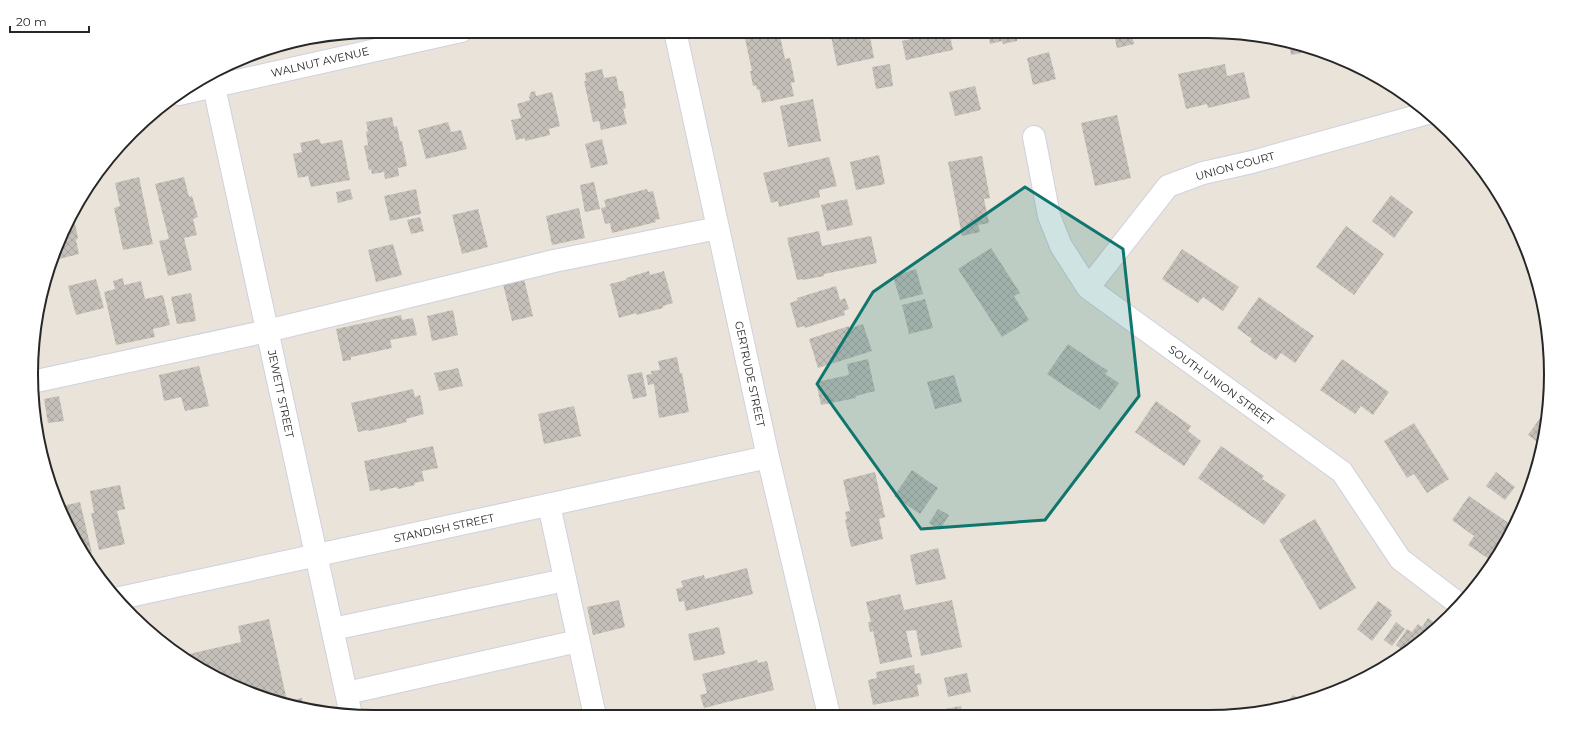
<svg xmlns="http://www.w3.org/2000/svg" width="1582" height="748" font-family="Montserrat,sans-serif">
<defs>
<pattern id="building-cross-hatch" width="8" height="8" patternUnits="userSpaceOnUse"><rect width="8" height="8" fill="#c4c0b9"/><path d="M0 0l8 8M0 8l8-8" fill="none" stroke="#a8a59f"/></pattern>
</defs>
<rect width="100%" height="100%" fill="#e9e3d9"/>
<path fill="url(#building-cross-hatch)" d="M758,31H779L785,59L790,58L795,82L791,83L794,96L762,103L759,89L757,90L756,85L753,86L750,71H752L744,34Z
M830,31H869L874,58L837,66Z
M918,31H949L953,50L906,60L902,41L919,37Z
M988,31H1027L1028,36L1017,38V41L1003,44L1002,41L990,44Z
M1113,31H1131L1134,44L1117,48Z
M1289,42L1305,47L1306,52L1291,55Z
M1049,52L1056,79L1033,85L1027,58Z
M890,64L893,86L876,89L872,67Z
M1225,64L1227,76L1244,72L1250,98L1208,108L1207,104L1186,109L1178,74Z
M602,69L604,78L616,76L619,91H623L626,108L623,109L627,124L601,130L599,121L593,122L584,81H586L585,73Z
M975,86L981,110L955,116L949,92Z
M535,91L536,96L552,92L560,126L549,129L550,135L525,141V138L516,140L511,120L521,118L517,104L530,100L529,97L531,92Z
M813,99L821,141L788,147L780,106Z
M1117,115L1131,178L1095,186L1081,123Z
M392,117L394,127L397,126L400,141H402L407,166L398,168L399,176L385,179L384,172L372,174L371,169L369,170L364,146L368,145L366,132L368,131L366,122Z
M448,122L451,132L461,130L467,149L426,159L418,130Z
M319,139L321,144L342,140L350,180L311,187L308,176L298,178L293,154L302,152L300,143Z
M602,139L608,164L591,168L585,144Z
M879,155L885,184L856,190L850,162Z
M982,156L990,198L984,199L989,223L978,225L980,232L962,236L948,162Z
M829,157L837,186L819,190L820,197L779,207L778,201L771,203L763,173Z
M139,177L153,244L123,250L114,208L120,206L115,183Z
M184,177L189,197L192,196L198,217L193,219L197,235L184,238L192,270L168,276L159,241L169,239L155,184Z
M594,182L600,209L585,212L580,185Z
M350,189L353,199L338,203L336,192Z
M416,189L421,214L390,221L384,196Z
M647,189L648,192L653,191L660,219L655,220L656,222L612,233L610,223L605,224L601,208L606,207L604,200Z
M1391,195L1413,212L1394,238L1372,221Z
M847,199L853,225L827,231L821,205Z
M579,208L585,238L552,245L546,216Z
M478,209L488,247L462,254L452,215Z
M73,214L78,238L76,240L79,254L55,260Z
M420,217L424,231L411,234L407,220Z
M1346,226L1384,254L1354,295L1316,267Z
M819,231L822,246L871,236L877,263L824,274V276L803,280L802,279L797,280L787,238Z
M393,244L402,275L376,282L368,250Z
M991,248L1020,293L1014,296L1029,320L1002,337L958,269Z
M1182,249L1239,287L1223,311L1203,297L1198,303L1162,279Z
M916,269L923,294L900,300L893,276Z
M649,271L650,275L664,271L673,303L663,306V308L636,315V313L619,318L610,284L626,280V278Z
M123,278L124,285L141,281L145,299L163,295L170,325L153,329L155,337L116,345L104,292L115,289L113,281Z
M96,279L104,308L76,315L68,286Z
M524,279L533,316L512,321L503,284Z
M836,286L840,300L845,298L849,309L844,311L845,315L805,328L804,326L797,328L790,303L798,300L797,298Z
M191,293L196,321L177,324L171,297Z
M1259,297L1314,336L1295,363L1281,353L1276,360L1250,342L1252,339L1237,328Z
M925,299L933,328L909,334L902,305Z
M453,310L458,335L432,341L427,316Z
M401,315L402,320L413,318L417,335L390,340L392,348L351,357V360L343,361L336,329Z
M863,324L872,351L818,368L809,339L849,326V329Z
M1068,344L1108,371L1105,374L1119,383L1100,410L1047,374Z
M677,357L680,373H682L689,412L659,418L654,384L648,385L646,375L652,374L651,371L660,370L658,361Z
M868,359L875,391L856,396V398L821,405L816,382L849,375L847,364Z
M1342,359L1389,392L1373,415L1361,406L1355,414L1320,390Z
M199,366L209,406L185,411L181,397L164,401L159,375Z
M458,368L463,386L439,391L434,373Z
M642,372L647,396L633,399L627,375Z
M954,375L962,402L935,409L927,382Z
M413,389L415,397L420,395L424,414L406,419L407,422L369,431L368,430L358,432L351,403Z
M59,396L64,421L48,423L44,399Z
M1156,401L1191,426L1188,431L1201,441L1184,466L1135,432Z
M574,406L581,436L544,444L538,414Z
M1548,407L1544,441L1543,446L1528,435Z
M1414,423L1449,479L1427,493L1414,474L1407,478L1384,441Z
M433,446L438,468L422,471L424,481L414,483L415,485L398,489L397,487L380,491V489L370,491L364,461Z
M1221,446L1264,476L1262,479L1286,495L1264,525L1198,478Z
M912,470L938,488L920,514L894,496Z
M875,472L885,517L879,519L883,539L851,547L845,520L847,519L845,512L850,511L843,480Z
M1496,472L1515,487L1505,500L1486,486Z
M120,485L125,509L117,511L125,544L99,550L91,513H94L90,491Z
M1469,496L1513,526L1492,561L1468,545L1474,536L1452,520Z
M80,502L92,553L90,554L91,559L89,560L77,545L62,506Z
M938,509L949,515L940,530L929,523Z
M1315,519L1356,588L1320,610L1279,540Z
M938,548L946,579L916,585L910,555Z
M747,568L753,594L686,611L684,601L679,602L676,589L683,587L681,581L704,575L705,579Z
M900,594L904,610L952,600L962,647L921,656L916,630L906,631L912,657L880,664L873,631L870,632L868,622H871L866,602Z
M619,600L625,627L593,635L587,607Z
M1378,601L1392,611L1390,613L1392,615L1372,641L1357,629Z
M1428,618L1438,625L1417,646L1406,652L1396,645L1407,629L1412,632L1418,624L1422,627Z
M269,619L287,701L302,698L304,710L243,691L185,655L241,642L238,626Z
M1396,622L1405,629L1392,646L1384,640Z
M719,627L725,654L694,661L688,634Z
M757,660L758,663L767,661L774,690L704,708L700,695L707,693L702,674Z
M914,665L915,674L920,673L922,684L917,685L919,696L873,705L868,680L877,678L876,672Z
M967,673L971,692L948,697L944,678Z
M1293,695L1302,701L1285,705Z
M961,706L963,715H924L923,713Z"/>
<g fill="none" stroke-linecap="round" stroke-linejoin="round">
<g stroke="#cfd1df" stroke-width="24">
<path id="minor" d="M675,31L768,457L829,715
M211,73L351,715
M179,94L461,31
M1034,137L1049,216L1061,246L1088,288L1342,472L1400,559L1459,604
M1088,288L1168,186L1203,173L1252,162L1428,113
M32,382L267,331L554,261L718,228
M549,505L595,716
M120,598L768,457
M333,629L565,580
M347,693L578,641"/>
</g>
<use href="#minor" stroke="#fff" stroke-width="22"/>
</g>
<path fill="#0f766e" fill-opacity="0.2" stroke="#0f766e" stroke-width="3" stroke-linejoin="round" d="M1025,187L1123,249L1139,396L1045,520L921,529L817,384L873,292Z"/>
<g text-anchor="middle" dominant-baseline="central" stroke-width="3" stroke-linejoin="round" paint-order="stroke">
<g font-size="11" fill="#272727" stroke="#fff">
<text transform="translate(320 62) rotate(-13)">WALNUT AVENUE</text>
<text transform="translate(1235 166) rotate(-15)">UNION COURT</text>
<text transform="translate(750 374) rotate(78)">GERTRUDE STREET</text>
<text transform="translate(1221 385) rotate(36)">SOUTH UNION STREET</text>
<text transform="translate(281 394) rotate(78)">JEWETT STREET</text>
<text transform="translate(444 528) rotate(-12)">STANDISH STREET</text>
</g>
</g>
<path d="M0 0H1582V748H0ZM374 38H1208A336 336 0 0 1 1544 374V374A336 336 0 0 1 1208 710H374A336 336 0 0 1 38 374V374A336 336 0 0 1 374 38Z" fill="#fff" fill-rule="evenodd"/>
<path fill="none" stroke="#272727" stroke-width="2" d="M374 38H1208A336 336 0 0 1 1544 374V374A336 336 0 0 1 1208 710H374A336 336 0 0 1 38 374V374A336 336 0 0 1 374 38Z"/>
<path d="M10 26v6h79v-6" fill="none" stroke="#272727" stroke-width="2"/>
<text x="16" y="26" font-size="12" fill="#272727" stroke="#ffffff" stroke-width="3" paint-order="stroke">20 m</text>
</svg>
